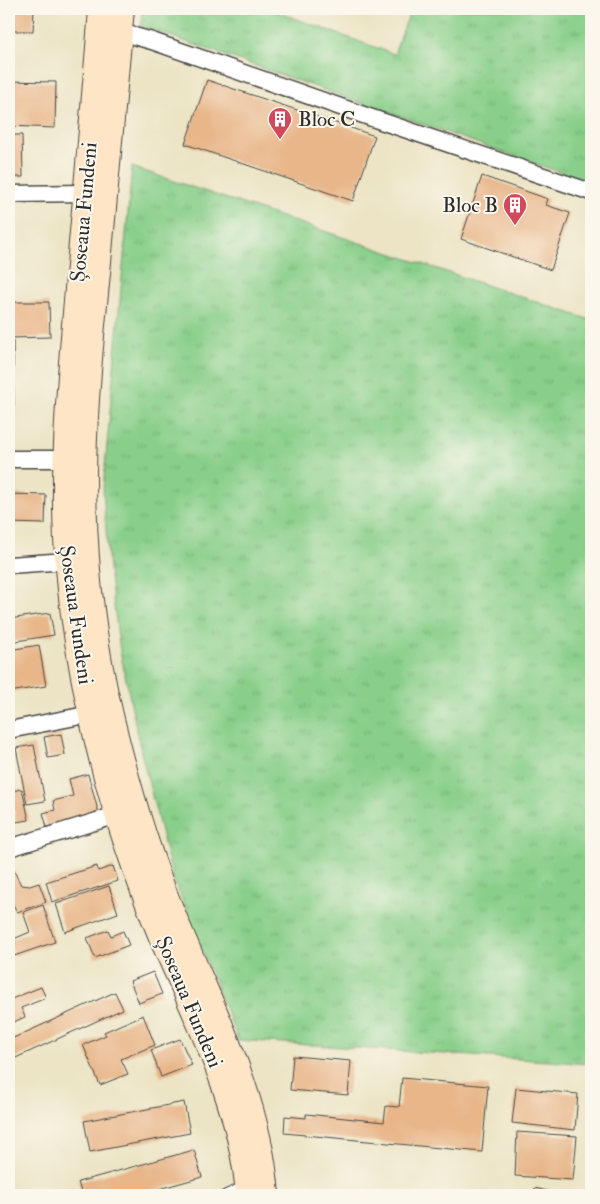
<svg xmlns="http://www.w3.org/2000/svg" width="600" height="1204" font-family="'IM FELL Double Pica',serif">
<defs>
<pattern id="grass-tufts" width="24" height="20" patternUnits="userSpaceOnUse" patternTransform="scale(1.25)"><rect width="24" height="20" fill="#89cf8a"/><path d="M3 7l-1-3M5 7V3M7 7l1-3M15 17l-1-3M17 17v-4M19 17l1-3" fill="none" stroke="#76b277"/></pattern>
</defs>
<rect width="100%" height="100%" fill="#fbf7ec"/>
<filter id="ink" filterUnits="userSpaceOnUse"><feTurbulence type="fractalNoise" baseFrequency=".02" numOctaves="2"/><feDisplacementMap in="SourceGraphic" scale="10" xChannelSelector="R" yChannelSelector="G"/><feConvolveMatrix kernelMatrix="1 2 1 2 8 2 1 2 1" color-interpolation-filters="sRGB"/></filter>
<filter id="wash" filterUnits="userSpaceOnUse"><feTurbulence type="fractalNoise" baseFrequency=".0096" numOctaves="4" result="noise"/><feDisplacementMap in="SourceGraphic" scale="20" xChannelSelector="R" yChannelSelector="G"/><feGaussianBlur stdDeviation="1.12" result="paint"/><feColorMatrix in="noise" values="0 0 0 0 0 0 0 0 0 0 0 0 0 0 0 0 0 1.4 0 .05"/><feComposite in="paint" operator="in"/></filter>
<g filter="url(#wash)">
<rect width="100%" height="100%" fill="#ece4c5"/>
<path fill="url(#grass-tufts)" stroke="#5a7d5a" d="M142,9H269L394,54L411,9H591V183L141,26Z
M132,167L591,320V1064L238,1040L172,875L142,756L120,651L109,570L103,489Z"/>
<g id="blocks">
<path fill="#e8b689" d="M9,9H34L33,31H9Z
M207,80L375,136L353,201L185,144Z
M9,81L56,82L55,128L9,126Z
M9,135H22L23,177H9Z
M482,176L548,199L546,205L570,213L551,270L461,239Z
M9,302H49L50,337L9,338Z
M9,340H13L14,406L9,407Z
M9,494L46,495L45,524L9,523Z
M50,613L54,635L10,642L9,619Z
M39,645L46,686L9,692V650Z
M61,734L65,755L48,758L44,737Z
M34,745L45,801L27,804L16,748Z
M88,774L99,814L47,827L43,813L55,810L53,801L73,796L69,779Z
M22,789L29,820L16,822L11,791Z
M9,791L13,810L9,811Z
M97,866L98,871L113,866L118,881L52,902L46,882Z
M13,869L21,885L30,886L39,883L46,902L17,912L9,897V871Z
M109,886L118,913L65,932L56,904Z
M43,905L55,942L14,956L9,941L30,932L23,912Z
M108,930L111,936L123,931L129,945L95,958L87,938Z
M153,972L162,994L139,1003L130,981Z
M41,987L46,998L21,1008L25,1017L9,1024V1000Z
M115,992L123,1009L9,1061V1040Z
M143,1015L155,1045L121,1059L128,1074L100,1085L83,1045L106,1035L104,1032Z
M180,1039L192,1065L161,1077L151,1050Z
M293,1056L351,1061L348,1095L290,1090Z
M402,1078L488,1086L482,1152L284,1133L285,1116L306,1118V1114L384,1122L386,1106L399,1107Z
M516,1088L578,1094L575,1130L512,1123Z
M184,1102L190,1133L90,1152L84,1121Z
M517,1132L577,1136L573,1180L515,1176Z
M194,1150L202,1177L137,1195H82L78,1182Z
M535,1188L563,1195H533Z"/>
</g>
</g>
<g filter="url(#ink)">
<use href="#blocks" fill-opacity="0" stroke="#484742" stroke-width="1"/>
<g fill="none" stroke-linecap="round" stroke-linejoin="round">
<g stroke="#484742" stroke-width="11">
<path id="service" d="M225,1195L245,1186"/>
</g>
<g stroke="#484742" stroke-width="19">
<path id="minor" d="M120,32L152,41L372,118L591,192
M9,194L86,193
M9,459H65
M9,565L67,561
M9,730L91,714
M9,848L117,815"/>
</g>
<g stroke="#484742" stroke-width="26">
<path id="secondary" d="M101,9C94,102 85,196 77,289C71,362 64,435 65,509C66,584 78,660 95,733C111,804 135,874 163,942C199,1024 241,1104 248,1195
M122,9C115,90 108,171 100,252C93,325 85,399 84,472C84,551 92,637 111,715C126,778 144,841 168,901C206,997 259,1090 267,1195"/>
</g>
<use href="#service" stroke="#fff" stroke-width="9"/>
<use href="#minor" stroke="#fff" stroke-width="16"/>
<use href="#secondary" stroke="#fde5c5" stroke-width="24"/>
</g>
</g>
<defs>
<g id="building-pin" transform="scale(1.25)"><path d="M0 17L-7.5 6A9.5 9.5 0 1 1 7.5 6Z" fill="#d1495b" stroke="#fbf7ec"/><path d="M-4-6H4V6H1V3H-1V6H-4ZM-2.5-4.3h1.7v1.8h-1.7ZM.8-4.3h1.7v1.8H.8ZM-2.5-1h1.7V.8h-1.7ZM.8-1h1.7V.8H.8Z" fill="#fff"/></g>
</defs>
<g fill-rule="evenodd">
<use href="#building-pin" x="280" y="119"/>
<use href="#building-pin" x="515" y="205"/>
</g>
<g text-anchor="middle" dominant-baseline="central" stroke-width="4" stroke-linejoin="round" paint-order="stroke">
<g font-size="21" fill="#2b2b2b" stroke="#fbf7ec" text-anchor="start">
<text x="298" y="119">Bloc C</text>
<text x="498" y="205" text-anchor="end">Bloc B</text>
</g>
<g font-size="21" fill="#2b2b2b" stroke="#fbf7ec">
<text transform="translate(84 212) rotate(-85)">Șoseaua Fundeni</text>
<text transform="translate(76 615) rotate(82)">Șoseaua Fundeni</text>
<text transform="translate(189 1002) rotate(67)">Șoseaua Fundeni</text>
</g>
</g>
<rect width="600" height="1204" fill="none" stroke="#fbf7ec" stroke-width="30"/>
</svg>
